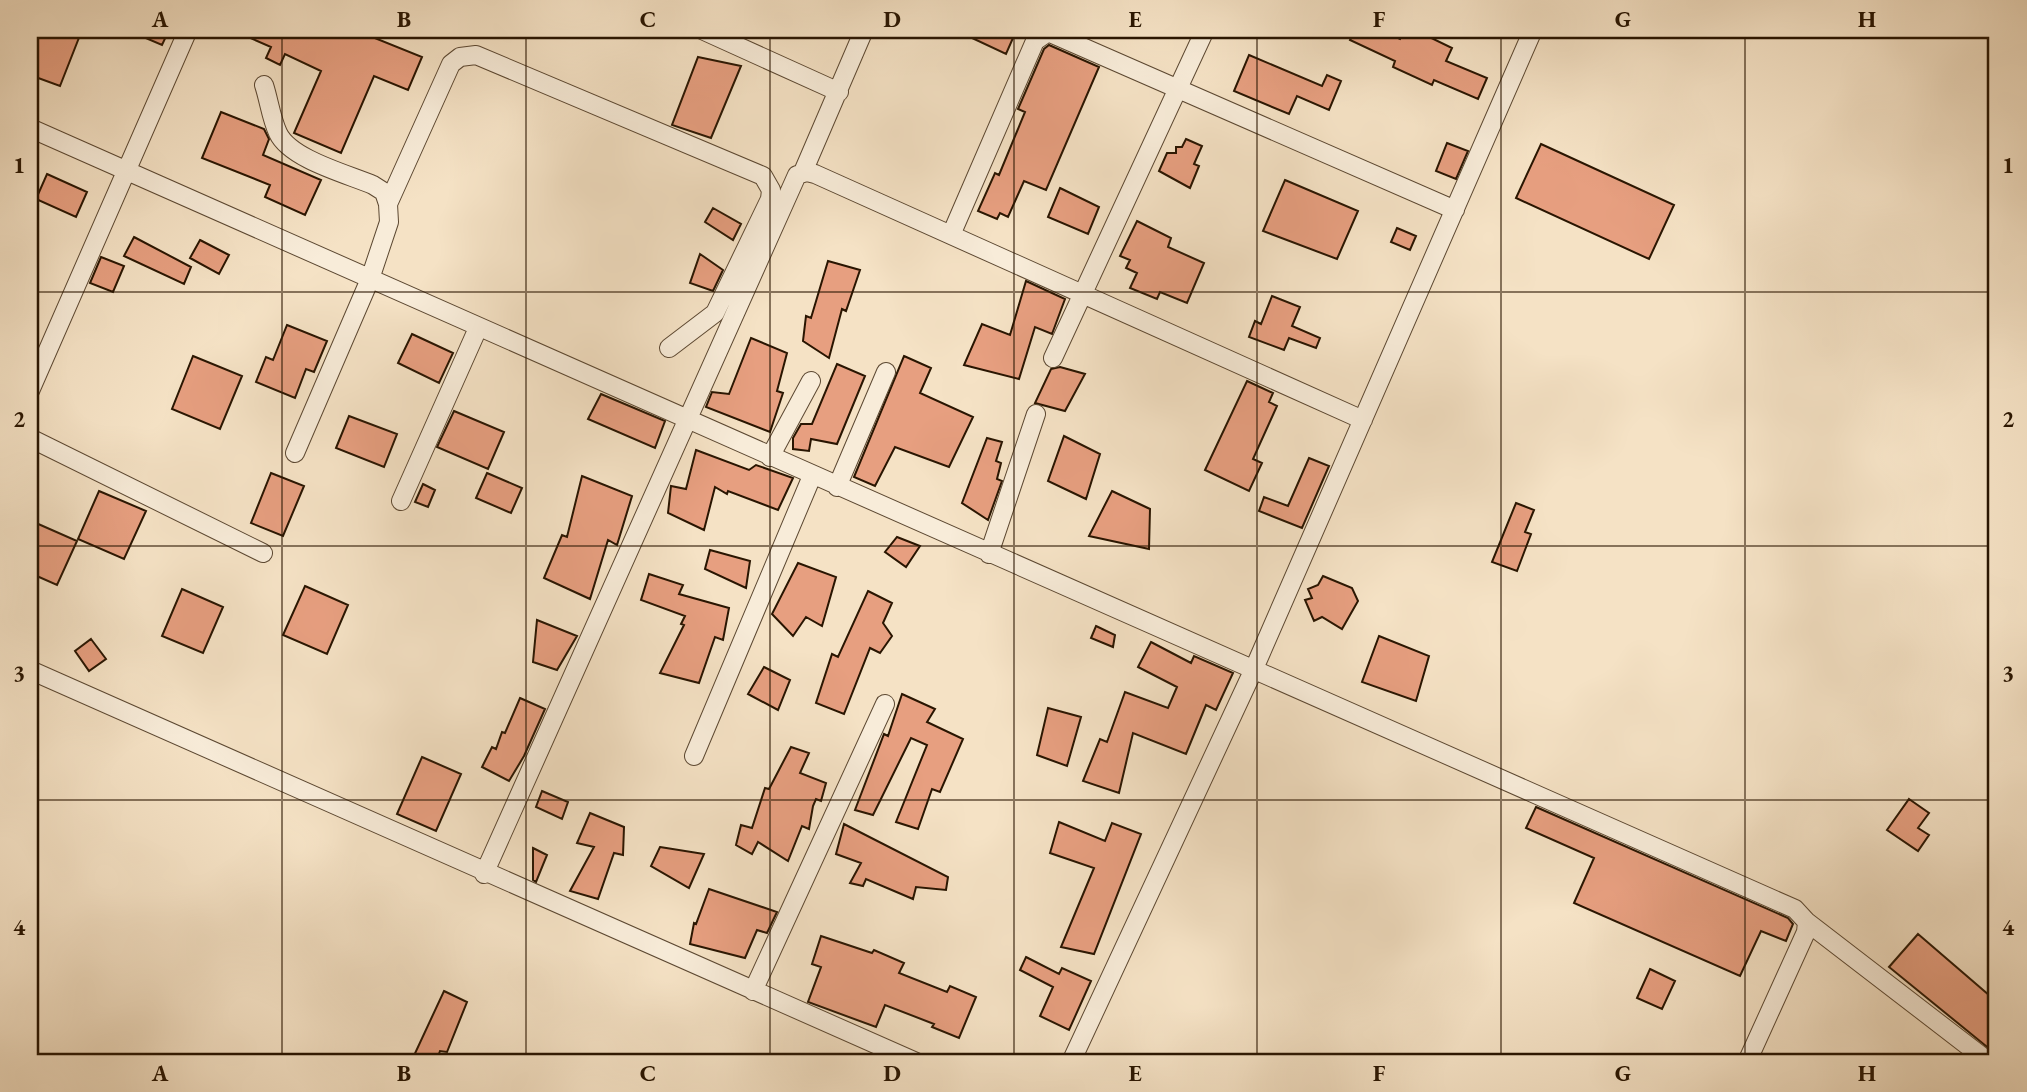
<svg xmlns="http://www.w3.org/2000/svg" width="2027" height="1092" font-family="'EB Garamond',serif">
<rect width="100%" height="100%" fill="#f5e2c5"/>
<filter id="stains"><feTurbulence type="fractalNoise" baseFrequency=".00286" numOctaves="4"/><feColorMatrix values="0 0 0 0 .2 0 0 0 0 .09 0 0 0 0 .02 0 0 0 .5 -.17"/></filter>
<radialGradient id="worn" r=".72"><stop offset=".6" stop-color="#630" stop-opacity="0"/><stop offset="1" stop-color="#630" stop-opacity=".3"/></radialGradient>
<path fill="#e79f80" stroke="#291501" stroke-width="2" d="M39,30H82L60,86L30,75V58Z
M127,30H169L162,45Z
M232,30H355L422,57L408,90L374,76L341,153L294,133L321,71L285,54L280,65L266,58L271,47Z
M955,30H996L1013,38L1006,54Z
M1355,30H1380L1400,39L1404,30H1415L1452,48L1446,61L1487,78L1478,99L1434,80L1432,85L1393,67L1395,61L1350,40Z
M1049,45L1099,67L1046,190L1024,181L1008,217L1000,213L997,219L978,211L995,173L999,175L1025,112L1018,109L1044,49Z
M1249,55L1322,86L1327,75L1341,81L1329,110L1297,96L1289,114L1234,91Z
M698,57L741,66L711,138L672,125Z
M221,112L264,129L269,139L263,155L321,180L305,215L265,197L270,185L202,158Z
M1186,139L1202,146L1194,164L1199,166L1190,188L1159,171L1167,153H1176V147H1182Z
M1447,143L1468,151L1456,179L1436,171Z
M1541,144L1674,205L1649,259L1516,198Z
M47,174L87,192L76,217L36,199Z
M1285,180L1358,211L1337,259L1263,231Z
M1060,188L1099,207L1088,234L1048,217Z
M713,208L741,224L733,240L705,222Z
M1137,221L1171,238L1168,247L1204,263L1187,303L1160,292L1157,299L1130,288L1137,273L1126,268L1130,260L1120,256Z
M1397,228L1416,236L1410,250L1391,242Z
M134,237L191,267L184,284L124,256Z
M200,240L229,255L219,274L190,258Z
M700,254L723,270L713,291L690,283Z
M101,257L124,266L113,292L90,283Z
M828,261L860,270L846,311L842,309L829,358L803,341L806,316L811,318Z
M1026,281L1065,299L1052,334L1035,327L1019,379L964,365L982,324L1010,335Z
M1272,296L1300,307L1292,326L1320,338L1316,348L1289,338L1284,350L1249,337L1255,321L1261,324Z
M287,325L327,341L314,372L306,369L295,398L256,382L266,357L273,360Z
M412,334L453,353L439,383L398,363Z
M751,338L787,353L777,391L783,393L770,432L706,407L712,392L729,394Z
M193,356L242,376L220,429L172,409Z
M904,356L931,368L920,393L973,417L949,467L895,447L875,486L854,477Z
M837,364L865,376L837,444L811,439L809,451L793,449V438L801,424H812Z
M1060,367L1085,374L1065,411L1035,403L1051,369Z
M1247,381L1273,393L1269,402L1277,406L1253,459L1262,463L1249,491L1205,470Z
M601,394L665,421L655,448L588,419Z
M454,411L504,432L488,469L437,447Z
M349,416L397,434L384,467L336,448Z
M1064,436L1100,454L1086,499L1048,481Z
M987,438L1002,442L996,461L1001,463L997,479L1002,481L988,520L962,503Z
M696,450L749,470L756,465L793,478L778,510L728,491L727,494L715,487L704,530L668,513L671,486L686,489Z
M1309,458L1329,466L1302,528L1259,511L1264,497L1288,506Z
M271,473L304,486L283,536L251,523Z
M487,473L522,488L511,513L476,498Z
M582,476L632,496L617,545L608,540L590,599L544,578L562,535L567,537Z
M423,484L435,490L428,507L415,502Z
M99,491L146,511L124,559L78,539Z
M1112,491L1150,509L1149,549L1089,536Z
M1516,503L1534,510L1525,532L1531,534L1517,571L1492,562Z
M36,523L77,541L57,585L30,573V538Z
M897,537L920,546L906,567L885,552Z
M710,550L750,561L746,588L705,569Z
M798,563L836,577L822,626L806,617L793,636L772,614Z
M649,574L683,585L679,594L729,608L723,640L715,637L699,683L660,673L684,625L681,624L685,616L641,600Z
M1323,576L1352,588L1358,601L1342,629L1322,617L1314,621L1305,600L1312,598L1308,589L1318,585Z
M305,586L348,605L327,654L283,635Z
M182,589L223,607L203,653L162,636Z
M868,591L892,603L883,623L892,636L880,653L870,648L844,714L816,703L832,654L838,657Z
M537,620L577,636L557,670L533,662Z
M1096,626L1115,635L1113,647L1091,638Z
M1379,636L1429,656L1416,701L1362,682Z
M91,639L106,659L89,671L75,651Z
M1151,642L1191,663L1194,656L1233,673L1216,710L1206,705L1186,754L1133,733L1119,793L1083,781L1100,739L1107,742L1125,692L1168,708L1177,687L1138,667Z
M764,667L790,680L778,710L748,694Z
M902,694L935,709L927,722L963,739L940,792L932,789L918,829L896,822L927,745L911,738L873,815L855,810L884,734L888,736Z
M520,698L545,709L524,756L509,781L482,767L492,747L496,749L502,732L505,733Z
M1048,708L1081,717L1067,766L1037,755Z
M791,747L809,753L800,773L826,783L821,801L816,799L813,806L809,829L802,826L788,861L758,842L752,854L736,845L741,825L752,828L765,788L769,789Z
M422,757L461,774L436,831L397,814Z
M542,791L568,802L562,819L536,807Z
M1909,799L1929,813L1918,828L1929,835L1918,851L1887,830Z
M1536,807L1788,918L1793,924L1786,941L1761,931L1740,976L1574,903L1594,858L1526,828Z
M590,813L624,827L623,855L614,853L598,899L570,891L594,847L577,843Z
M1059,822L1105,841L1112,823L1141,834L1094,954L1061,947L1094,868L1050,853Z
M844,824L948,877L946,890L916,887L913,899L866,879L863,886L850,883L861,863L836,854Z
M660,847L704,854L689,888L651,866Z
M533,848L547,855L536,882L533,880Z
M709,889L777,912L767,933L757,930L745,958L690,944L694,923L696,924Z
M1918,934L1997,1002V1055L1889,967Z
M821,936L872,953L874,950L904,963L899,973L947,992L950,986L976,997L959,1038L932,1027L934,1024L885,1005L876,1027L808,1002L821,967L812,964Z
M1026,957L1059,974L1062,968L1091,981L1069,1030L1040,1016L1053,987L1020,970Z
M1650,969L1675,981L1662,1009L1637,998Z
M444,991L467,1002L447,1052L440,1051L436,1062H411Z"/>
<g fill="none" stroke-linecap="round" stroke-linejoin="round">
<g stroke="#5c4832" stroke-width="20">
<path id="minor" d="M702,30L839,92
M264,85C269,100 271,118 278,133C290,159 347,174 373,185L384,192L388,204L389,222L370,279L295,453
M30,128L1795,909L1807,922L1806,932L1747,1062
M803,172L864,30
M388,204L451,64L460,57L476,55L763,176L771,190L770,199L715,313L669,348
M951,235L1035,41L1048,32L1455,210
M1053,358L1205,30
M30,391L188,30
M30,438L263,553
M770,457L811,381
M837,487L886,372
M401,501L478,328
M989,554L1036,414
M30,670L916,1062
M694,756L812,476
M484,874L797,175L807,172L815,174L1363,420
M1807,922L1989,1062
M753,991L885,704
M1071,1062L1253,671L1533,30"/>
</g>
<use href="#minor" stroke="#f8ecd9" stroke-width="18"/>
</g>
<path fill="none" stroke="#291501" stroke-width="2" stroke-opacity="0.55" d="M282,30V1062M526,30V1062M770,30V1062M1014,30V1062M1257,30V1062M1501,30V1062M1745,30V1062M30,292H1997M30,546H1997M30,800H1997"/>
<rect width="2027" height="1092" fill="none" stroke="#f5e2c5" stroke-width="77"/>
<rect x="38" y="38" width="1950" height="1016" fill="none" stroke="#291501" stroke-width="2.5"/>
<g font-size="23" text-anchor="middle" font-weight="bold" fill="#291501">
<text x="160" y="27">A</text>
<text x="404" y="27">B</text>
<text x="648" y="27">C</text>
<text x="892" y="27">D</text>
<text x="1135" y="27">E</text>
<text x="1379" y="27">F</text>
<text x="1623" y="27">G</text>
<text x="1867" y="27">H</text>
<text x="19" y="173">1</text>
<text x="2008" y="173">1</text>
<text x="19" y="427">2</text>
<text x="2008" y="427">2</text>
<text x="19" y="681">3</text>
<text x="2008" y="681">3</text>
<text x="19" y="935">4</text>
<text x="2008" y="935">4</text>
<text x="160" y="1081">A</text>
<text x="404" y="1081">B</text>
<text x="648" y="1081">C</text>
<text x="892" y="1081">D</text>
<text x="1135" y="1081">E</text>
<text x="1379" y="1081">F</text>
<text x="1623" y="1081">G</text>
<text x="1867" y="1081">H</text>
</g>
<rect width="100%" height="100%" filter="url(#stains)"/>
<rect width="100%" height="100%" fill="url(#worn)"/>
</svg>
